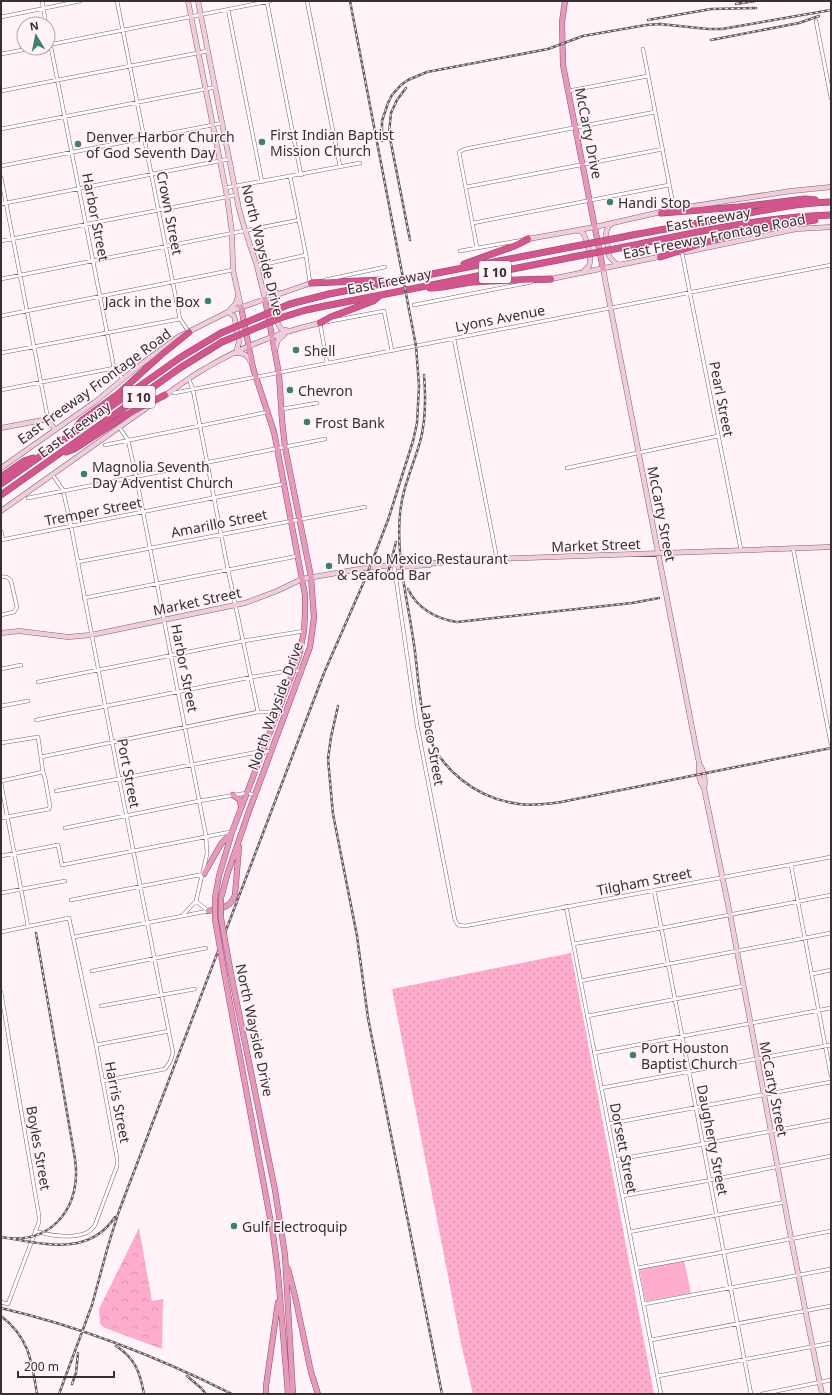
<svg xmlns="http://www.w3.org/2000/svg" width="832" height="1395" font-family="'Noto Sans',sans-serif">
<defs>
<pattern id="grass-dots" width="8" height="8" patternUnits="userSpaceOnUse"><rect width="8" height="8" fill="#fdaccb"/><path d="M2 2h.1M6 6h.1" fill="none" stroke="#d994af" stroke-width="1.8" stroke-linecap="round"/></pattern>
<pattern id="forest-crowns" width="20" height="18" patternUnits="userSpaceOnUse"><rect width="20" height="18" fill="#fdaccb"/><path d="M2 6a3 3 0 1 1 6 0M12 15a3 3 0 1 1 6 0" fill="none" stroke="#d994af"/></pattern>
</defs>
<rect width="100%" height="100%" fill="#fff3f7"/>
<path fill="url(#grass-dots)" d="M571,953L654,1394H473L462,1348L392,989Z"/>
<path fill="url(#forest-crowns)" d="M139,1228L152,1301L163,1299L162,1349L105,1328L100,1324L99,1309Z"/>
<path fill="#fdaccb" d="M684,1260L691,1293L647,1301L645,1300L639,1268Z"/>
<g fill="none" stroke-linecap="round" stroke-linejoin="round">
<g stroke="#78676c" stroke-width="4">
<path id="street" d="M42,1L46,24
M117,1L180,319L189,332
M307,1L340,166
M267,2L301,175
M228,9L262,182
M1,17L80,1
M816,21L831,98
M48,32L114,368L123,379
M48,45L270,1
M643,49L674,209
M1,54L33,48
M1,91L208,51
M568,91L648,76
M1,129L216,87
M1,166L223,123
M290,176L306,255L310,283
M1,177L48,419
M466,187L663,149
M225,188L360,163
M1,204L229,159
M473,223L669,185
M1,241L236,195
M477,248L459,152L465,149L655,112
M460,251L523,240
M682,253L741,550
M257,266L306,255
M1,279L299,220
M325,280L385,267
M414,305L532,282
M1,316L233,270
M326,322L384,311L392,351
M321,323H320L327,363
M454,339L497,559
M1,353L180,319
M189,379L193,390L228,570L258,712
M1,390L130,365
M174,393L831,265
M282,409L317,403
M119,427L128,440L136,476L206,836L207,854L196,901L182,916
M105,445L268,412
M567,468L718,436
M52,474L63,490L71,526L119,778L173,1053L170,1062L165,1069L102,1081
M28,498L325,439
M1,531L3,540
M1,540L283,484
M793,548L831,744
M78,562L365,507
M394,565L417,725L455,920L458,925L465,926L831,857
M1,577C6,576 8,577 11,581L17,607L14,612L1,615
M84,598L298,556
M1,669L21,665
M38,682L243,641L304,631
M1,706L28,701
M36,720L252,677L293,670L302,672
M1,743L38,737L43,772L45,778L50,806L49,809L1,818
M41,757L258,712H277
M1,781L43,772
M1,783L28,926
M56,791L263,751L271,752
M65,828L199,801L247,793L255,795
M1,856L58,845L62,865L230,832
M791,865L831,1076
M654,890L751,1394
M1,893L65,881
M71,900L204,874
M196,901L208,911
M566,906L661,1394
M1,932L69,918L96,1045L117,1158V1166L95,1225C85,1242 51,1236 35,1231
M74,937L208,911
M573,944L657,929L831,895
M92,971L206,948
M812,974L831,970
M580,981L831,933
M1,992L39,1216V1222L8,1304L1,1302
M101,1006L195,989
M587,1016L744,986
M96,1045L169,1031
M594,1053L831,1008
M601,1088L831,1045
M608,1124L831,1082
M615,1160L703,1144L831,1120
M622,1196L706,1181L831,1156
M629,1232L785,1202
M637,1268L724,1252L831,1231
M644,1304L831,1269
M651,1340L831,1306
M658,1376L831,1343
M762,1394L831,1380"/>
</g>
<g stroke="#78676c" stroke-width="5.5">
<path id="secondary" d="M188,1L227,196L232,233L233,270L241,307
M198,1L239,209L245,230L257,266L265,299
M611,224L608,227L606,233L609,256L615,263L620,265
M578,231H581C587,236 592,259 589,266C587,268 584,271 582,273
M528,239L595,227L674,209L791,191L831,187
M686,252L796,229L831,227
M603,269L696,748C697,753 698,758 699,762C699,772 698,780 704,788
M551,279L663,256
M263,289L268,292L277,293
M281,293C278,296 275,300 274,304C272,312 277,323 281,329L289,331
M275,350L278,340L284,335
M236,353L239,342L235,320L234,316L228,312L236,303L238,296
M238,353C244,353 248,355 250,361
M163,397C177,387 191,376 206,368C241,347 281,332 320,323
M1,428L48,419L55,430
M1,468L95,402L140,365L178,337L228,312L311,283
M1,511L152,404
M394,565L398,567L429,565L434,563
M1,633L19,631L68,637L91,635L245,603L277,591L302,579L371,567L394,565L397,563L429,562L434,563L497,559L831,547
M699,764C704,770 706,780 704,788L730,914L791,1238L822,1394"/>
</g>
<g stroke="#9b486d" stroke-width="6">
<path id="primary" d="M565,1L562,22L563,65L603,269
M233,795L240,800L241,807
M204,874L221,844L231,833
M215,898L219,876L232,832L299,656L304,631L305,614V595L302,579L274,432L253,368L241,307
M221,898L228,872L249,811L310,647L314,618L311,577L285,447L282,420L279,374L265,299
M208,911C220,908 230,909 235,895L239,847
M231,974L275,1190L285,1255L293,1394
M225,977L273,1234L278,1273L288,1394
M288,1269L295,1296L311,1372L318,1394
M266,1394V1386L278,1302"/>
</g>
<g stroke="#9b486d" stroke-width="7">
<path id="highway" d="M661,213L739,207L805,199L815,200
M623,237C657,230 691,225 725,218C760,211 795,203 831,202
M625,247C692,233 762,217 831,215
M660,257L730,235L756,229L815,220
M464,264L514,246L528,239
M311,283L382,280
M430,288C445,288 459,283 473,282C499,280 525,280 551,279
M278,309L290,304L329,294L571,247
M280,318L306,310L325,306L573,257
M320,323L331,317L373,301L378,297
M75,429L81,421L118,394L163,353L189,332
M66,452L74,449L128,414L165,395
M1,477L24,461L33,458
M1,484L181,357L221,333
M1,495L180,368L222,342"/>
</g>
<use href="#street" stroke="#fff" stroke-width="3"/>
<use href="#secondary" stroke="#f1ccdd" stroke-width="4.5"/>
<use href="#primary" stroke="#e39abb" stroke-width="5"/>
<use href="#highway" stroke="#d1568d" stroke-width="6"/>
<g stroke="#655c60" stroke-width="2.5">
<path id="rail" d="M736,4L755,1
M648,20L711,9L756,8
M711,40L799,23L819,16
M406,88L397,100L391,113L389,133L410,240
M382,141V121L388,103L392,95L401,85L408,80L427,72L548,49L583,36L646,25L660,24L708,29H722L831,10
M424,375C426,398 426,420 420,442C413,466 402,489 400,514C396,556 407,597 413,638C418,667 418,699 426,728C438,769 477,799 519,804C533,806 547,804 561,802L831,748
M388,573L396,542
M408,589C417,608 436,619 457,622L632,603L659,598
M338,706L331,737L328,759L333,814L357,936L368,1018L442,1394
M1,1237C41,1243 88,1258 115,1217
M7,1238C55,1243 82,1204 75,1159L36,933
M1,1308C82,1327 158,1357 232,1394
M1,1316C29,1337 32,1362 37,1394
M116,1346C135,1358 140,1372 144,1394
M187,1376L201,1388L206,1394
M72,1384L76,1373L78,1353
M59,1394L92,1305L108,1246L119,1211L324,673L366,577L388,520L413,441L417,423L419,386L416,346L350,1"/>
</g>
<use href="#rail" stroke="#fff3f7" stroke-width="1" stroke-dasharray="3" stroke-linecap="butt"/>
<g stroke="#9b486d" stroke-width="6" stroke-linecap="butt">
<path id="primary-bridge" d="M215,898V919L225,977
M221,898V918L231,974"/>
</g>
<g stroke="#9b486d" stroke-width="7" stroke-linecap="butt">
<path id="highway-bridge" d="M571,247L623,237
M573,257L625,247
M221,333L278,309
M222,342L280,318"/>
</g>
<use href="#primary-bridge" stroke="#e39abb" stroke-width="5"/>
<use href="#highway-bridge" stroke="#d1568d" stroke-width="6"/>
</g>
<g fill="#417f6d" stroke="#fff3f7" stroke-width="1.5">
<circle cx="262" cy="142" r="4"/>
<circle cx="78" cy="144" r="4"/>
<circle cx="610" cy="202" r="4"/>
<circle cx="208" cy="301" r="4"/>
<circle cx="296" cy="350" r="4"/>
<circle cx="290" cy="390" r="4"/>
<circle cx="307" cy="422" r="4"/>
<circle cx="84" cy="474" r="4"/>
<circle cx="329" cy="566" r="4"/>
<circle cx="633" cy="1055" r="4"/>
<circle cx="234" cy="1226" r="4"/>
</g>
<g text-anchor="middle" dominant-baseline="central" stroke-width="3" stroke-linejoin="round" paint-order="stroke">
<g fill="#fff3f7" stroke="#736a6d" stroke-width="1">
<rect x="479" y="261" width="32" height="22" rx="3"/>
<rect x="123" y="386" width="32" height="22" rx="3"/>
</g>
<g font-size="13" font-weight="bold" fill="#372f32">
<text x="495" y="272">I 10</text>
<text x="139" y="397">I 10</text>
</g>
<g font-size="14" fill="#372f32" stroke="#fff3f7">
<text transform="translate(589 133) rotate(79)">McCarty Drive</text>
<text transform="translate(170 213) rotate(79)">Crown Street</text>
<text transform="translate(96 217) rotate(79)">Harbor Street</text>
<text transform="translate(708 219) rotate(-10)">East Freeway</text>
<text transform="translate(714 236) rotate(-11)">East Freeway Frontage Road</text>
<text transform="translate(263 250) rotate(76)">North Wayside Drive</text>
<text transform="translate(389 281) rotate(-11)">East Freeway</text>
<text transform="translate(500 318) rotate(-11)">Lyons Avenue</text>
<text transform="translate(94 386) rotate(-36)">East Freeway Frontage Road</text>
<text transform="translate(722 399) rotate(79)">Pearl Street</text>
<text transform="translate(74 429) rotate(-36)">East Freeway</text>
<text transform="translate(93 511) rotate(-11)">Tremper Street</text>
<text transform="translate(662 514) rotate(79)">McCarty Street</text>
<text transform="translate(219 523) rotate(-11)">Amarillo Street</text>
<text transform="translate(596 545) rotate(-2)">Market Street</text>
<text transform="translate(197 601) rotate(-12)">Market Street</text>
<text transform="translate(185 668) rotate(79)">Harbor Street</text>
<text transform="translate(275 706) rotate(-70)">North Wayside Drive</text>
<text transform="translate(433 745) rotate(80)">Labco Street</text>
<text transform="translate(129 773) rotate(79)">Port Street</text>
<text transform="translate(644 881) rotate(-11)">Tilgham Street</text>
<text transform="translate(255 1030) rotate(78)">North Wayside Drive</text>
<text transform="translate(774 1089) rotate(79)">McCarty Street</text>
<text transform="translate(118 1102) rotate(79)">Harris Street</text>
<text transform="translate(713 1140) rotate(79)">Daugherty Street</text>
<text transform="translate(39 1148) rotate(80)">Boyles Street</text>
<text transform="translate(624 1148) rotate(79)">Dorsett Street</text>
</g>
<g font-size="14" fill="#372f32" stroke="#fff3f7" text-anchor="start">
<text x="270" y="134">First Indian Baptist<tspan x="270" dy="16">Mission Church</tspan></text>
<text x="86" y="136">Denver Harbor Church<tspan x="86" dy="16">of God Seventh Day</tspan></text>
<text x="618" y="202">Handi Stop</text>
<text x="200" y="301" text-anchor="end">Jack in the Box</text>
<text x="304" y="350">Shell</text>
<text x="298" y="390">Chevron</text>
<text x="315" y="422">Frost Bank</text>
<text x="92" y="466">Magnolia Seventh<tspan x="92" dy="16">Day Adventist Church</tspan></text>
<text x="337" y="558">Mucho Mexico Restaurant<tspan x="337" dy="16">&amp; Seafood Bar</tspan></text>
<text x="641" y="1047">Port Houston<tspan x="641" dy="16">Baptist Church</tspan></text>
<text x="242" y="1226">Gulf Electroquip</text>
</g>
</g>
<rect width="832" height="1395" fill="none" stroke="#372f32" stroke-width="4"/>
<g transform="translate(36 36) rotate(350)"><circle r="19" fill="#fff3f7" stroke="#afa5a8"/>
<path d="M0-3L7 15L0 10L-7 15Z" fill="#417f6d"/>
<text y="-6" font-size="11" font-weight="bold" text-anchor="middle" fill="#372f32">N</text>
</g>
<path d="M18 1371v6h96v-6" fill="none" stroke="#372f32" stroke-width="2"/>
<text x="24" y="1371" font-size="12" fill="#372f32" stroke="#fff3f7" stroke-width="3" paint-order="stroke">200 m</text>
</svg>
